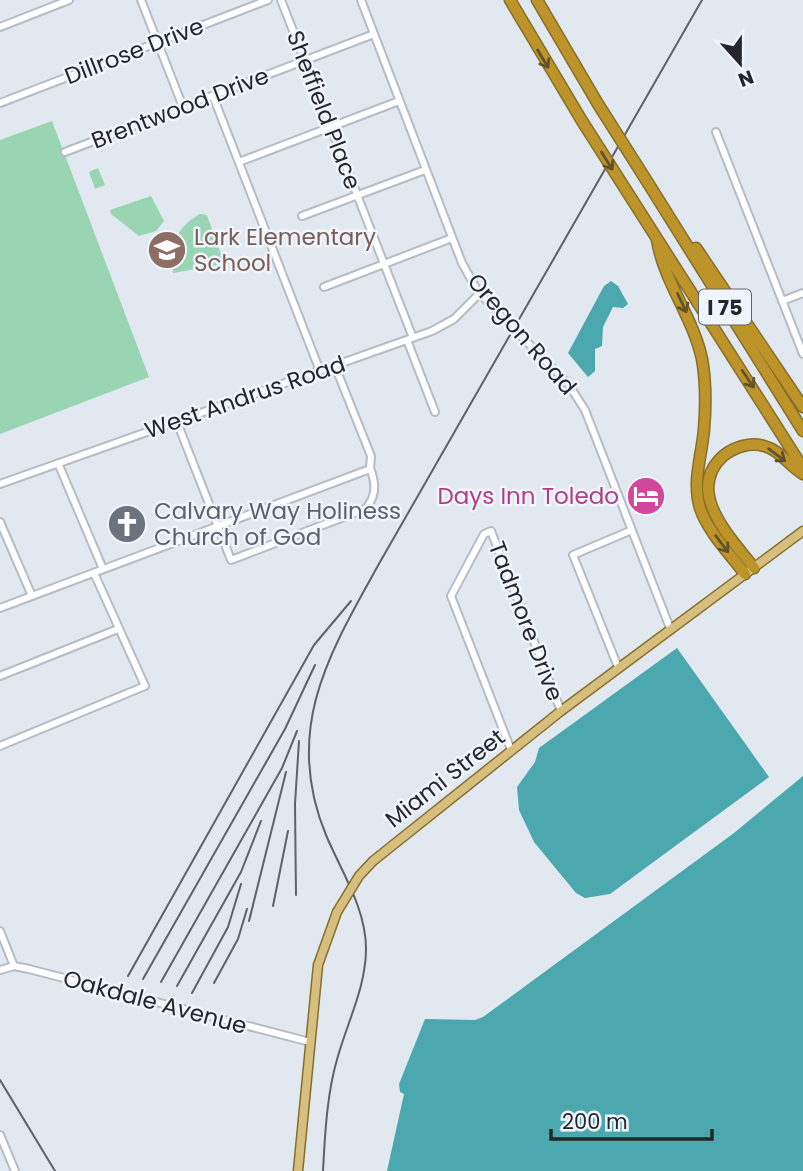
<svg xmlns="http://www.w3.org/2000/svg" width="803" height="1171" font-family="Poppins,sans-serif">
<rect width="100%" height="100%" fill="#e2e8f0"/>
<path fill="#99d5b3" d="M52,121L149,377L0,434V140Z
M98,168L105,185L95,189L89,172Z
M151,196L164,221L156,231L139,236L111,214L110,210Z
M200,214L207,215L222,257L218,265L173,273C170,246 175,228 200,214Z"/>
<path fill="#4aa8ae" d="M611,281L618,286L628,304L623,308L613,307L603,327L602,346L595,349V371L588,377L568,353L604,286Z
M677,648L769,777L610,894L585,898L576,893L534,842L519,810L517,787L535,762L539,748Z
M803,776V1171H387L404,1094L400,1092L399,1084L425,1019L475,1020L483,1017L734,833Z"/>
<g fill="none" stroke-linecap="round" stroke-linejoin="round">
<g stroke="#b7bcc3" stroke-width="10">
<path id="minor" d="M141,0L183,107
M281,0L413,338
M361,0L462,263L477,290L503,318
M0,27L69,0
M213,96L320,371
M0,103L268,0
M716,132L803,354
M65,152L374,34
M239,162L399,101
M302,216L425,170
M324,287L452,238
M782,301L803,293
M407,340L435,412
M527,342L569,385L585,410L670,628
M177,422L231,560L365,509C377,497 376,483 370,468
M58,463L103,569
M0,484L432,331L454,319L480,293
M0,522L32,596
M0,608L370,469L371,456L335,366
M618,667L573,555L632,530
M0,676L118,629
M0,746L145,686L94,573
M511,750L451,596L484,534L491,531L561,711
M0,931L14,966
M0,970L14,966L29,969L310,1042
M0,1135L15,1171"/>
</g>
<g stroke="#876e2a" stroke-width="11">
<path id="major" d="M373,861L561,711L803,531
M298,1171L318,965L337,912"/>
</g>
<g stroke="#876e2a" stroke-width="13">
<path id="highway" d="M510,0L582,121
M537,0L598,104
M648,183L803,431
M633,201L803,468
M657,240C664,282 693,317 702,359C706,382 706,406 704,429C702,455 692,481 700,508C708,532 730,554 745,574
M696,248L803,407
M754,568C731,538 684,492 723,456C734,447 750,442 764,446C780,450 789,466 803,474"/>
</g>
<use href="#minor" stroke="#fff" stroke-width="6"/>
<use href="#major" stroke="#d7bf7f" stroke-width="8"/>
<use href="#highway" stroke="#bd942a" stroke-width="10"/>
<path stroke="#5f6266" stroke-width="2" d="M296,895L295,804L299,741
M273,906L288,831
M249,921L286,772
M128,976L314,645L351,601
M143,979L285,729L315,665
M161,982L282,768L297,731
M214,983L238,939L247,909
M177,986L241,872L261,821
M192,993L228,927L241,884
M0,1080L55,1171
M323,1171C325,1133 327,1092 338,1056C348,1021 366,986 366,949C366,908 341,871 326,835C282,729 330,652 380,562L702,0"/>
<g stroke="#b7bcc3" stroke-width="10" stroke-linecap="butt">
<path id="minor-bridge" d="M503,318L527,342"/>
</g>
<g stroke="#876e2a" stroke-width="11" stroke-linecap="butt">
<path id="major-bridge" d="M337,912L359,876L373,861"/>
</g>
<g stroke="#876e2a" stroke-width="13" stroke-linecap="butt">
<path id="highway-bridge" d="M598,104L648,183
M582,121L633,201"/>
</g>
<use href="#minor-bridge" stroke="#fff" stroke-width="6"/>
<use href="#major-bridge" stroke="#d7bf7f" stroke-width="8"/>
<use href="#highway-bridge" stroke="#bd942a" stroke-width="10"/>
</g>
<defs><path id="oneway-shaft" d="M-6 0H5M1.5-3L5.5 0L1.5 3" fill="none" stroke-width="1.6" stroke-linecap="round" stroke-linejoin="round" transform="scale(1.75)"/></defs>
<g stroke="#615229">
<use href="#oneway-shaft" transform="translate(543 59) rotate(59)"/>
<use href="#oneway-shaft" transform="translate(607 161) rotate(58)"/>
<use href="#oneway-shaft" transform="translate(682 303) rotate(65)"/>
<use href="#oneway-shaft" transform="translate(748 379) rotate(56)"/>
<use href="#oneway-shaft" transform="translate(777 455) rotate(37)"/>
<use href="#oneway-shaft" transform="translate(722 544) rotate(53)"/>
</g>
<defs>
<g id="school-disc" transform="scale(2.0125)"><circle r="9.5" fill="#8d6e63" stroke="#f0f5fd"/><path d="M0-5L7-2L0 1L-7-2ZM-4 1L0 2.5L4 1V4Q0 6-4 4Z" fill="#fff"/></g>
<g id="hotel-disc" transform="scale(2.0125)"><circle r="9.5" fill="#d1479c" stroke="#f0f5fd"/><path d="M-6-4.5h1.5V1H6V5H4.5V3h-9V5H-6ZM-4 0a1.8 1.8 0 1 1 3.6 0ZM.5 0V-2.5h3Q6-2.5 6 0Z" fill="#fff"/></g>
<g id="church-disc" transform="scale(2.0125)"><circle r="9.5" fill="#6b7280" stroke="#f0f5fd"/><path d="M-1.2-6h2.4v3.5h3.3v2.4h-3.3V6h-2.4V-.1h-3.3v-2.4h3.3Z" fill="#fff"/></g>
</defs>
<g fill-rule="evenodd">
<use href="#school-disc" x="167" y="250"/>
<use href="#hotel-disc" x="646" y="496"/>
<use href="#church-disc" x="127" y="524"/>
</g>
<g text-anchor="middle" dominant-baseline="central" stroke-width="5" stroke-linejoin="round" paint-order="stroke">
<rect fill="#f0f5fd" stroke="#616469" stroke-width="2" x="699" y="289.5" width="52" height="35" rx="5"/>
<g font-size="21" font-weight="bold" fill="#242629">
<text x="725" y="307">I 75</text>
</g>
<g font-size="23" fill="#242629" stroke="#f0f5fd">
<text transform="translate(134 51) rotate(-21)">Dillrose Drive</text>
<text transform="translate(180 108) rotate(-21)">Brentwood Drive</text>
<text transform="translate(324 110) rotate(69)">Sheffield Place</text>
<text transform="translate(522 334) rotate(49)">Oregon Road</text>
<text transform="translate(245 397) rotate(-19)">West Andrus Road</text>
<text transform="translate(526 621) rotate(69)">Tadmore Drive</text>
<text transform="translate(445 778) rotate(-38)">Miami Street</text>
<text transform="translate(155 1002) rotate(15)">Oakdale Avenue</text>
</g>
<g font-size="23" fill="#785e54" stroke="#f0f5fd" text-anchor="start">
<text x="194" y="237">Lark Elementary<tspan x="194" dy="26">School</tspan></text>
</g>
<g font-size="23" fill="#b23c85" stroke="#f0f5fd" text-anchor="end">
<text x="619" y="496">Days Inn Toledo</text>
</g>
<g font-size="23" fill="#5b616d" stroke="#f0f5fd" text-anchor="start">
<text x="154" y="511">Calvary Way Holiness<tspan x="154" dy="26">Church of God</tspan></text>
</g>
</g>
<g transform="translate(740 63) rotate(159)" stroke="#f0f5fd" stroke-width="5" paint-order="stroke">
<path d="M0-5L12 26L0 18L-12 26Z" fill="#242629"/>
<text y="-10" font-size="19" font-weight="bold" text-anchor="middle" fill="#242629">N</text>
</g>
<path d="M551 1129v10h161v-10" fill="none" stroke="#242629" stroke-width="3.5"/>
<text x="562" y="1129" font-size="21" fill="#242629" stroke="#f0f5fd" stroke-width="5" paint-order="stroke">200 m</text>
</svg>
